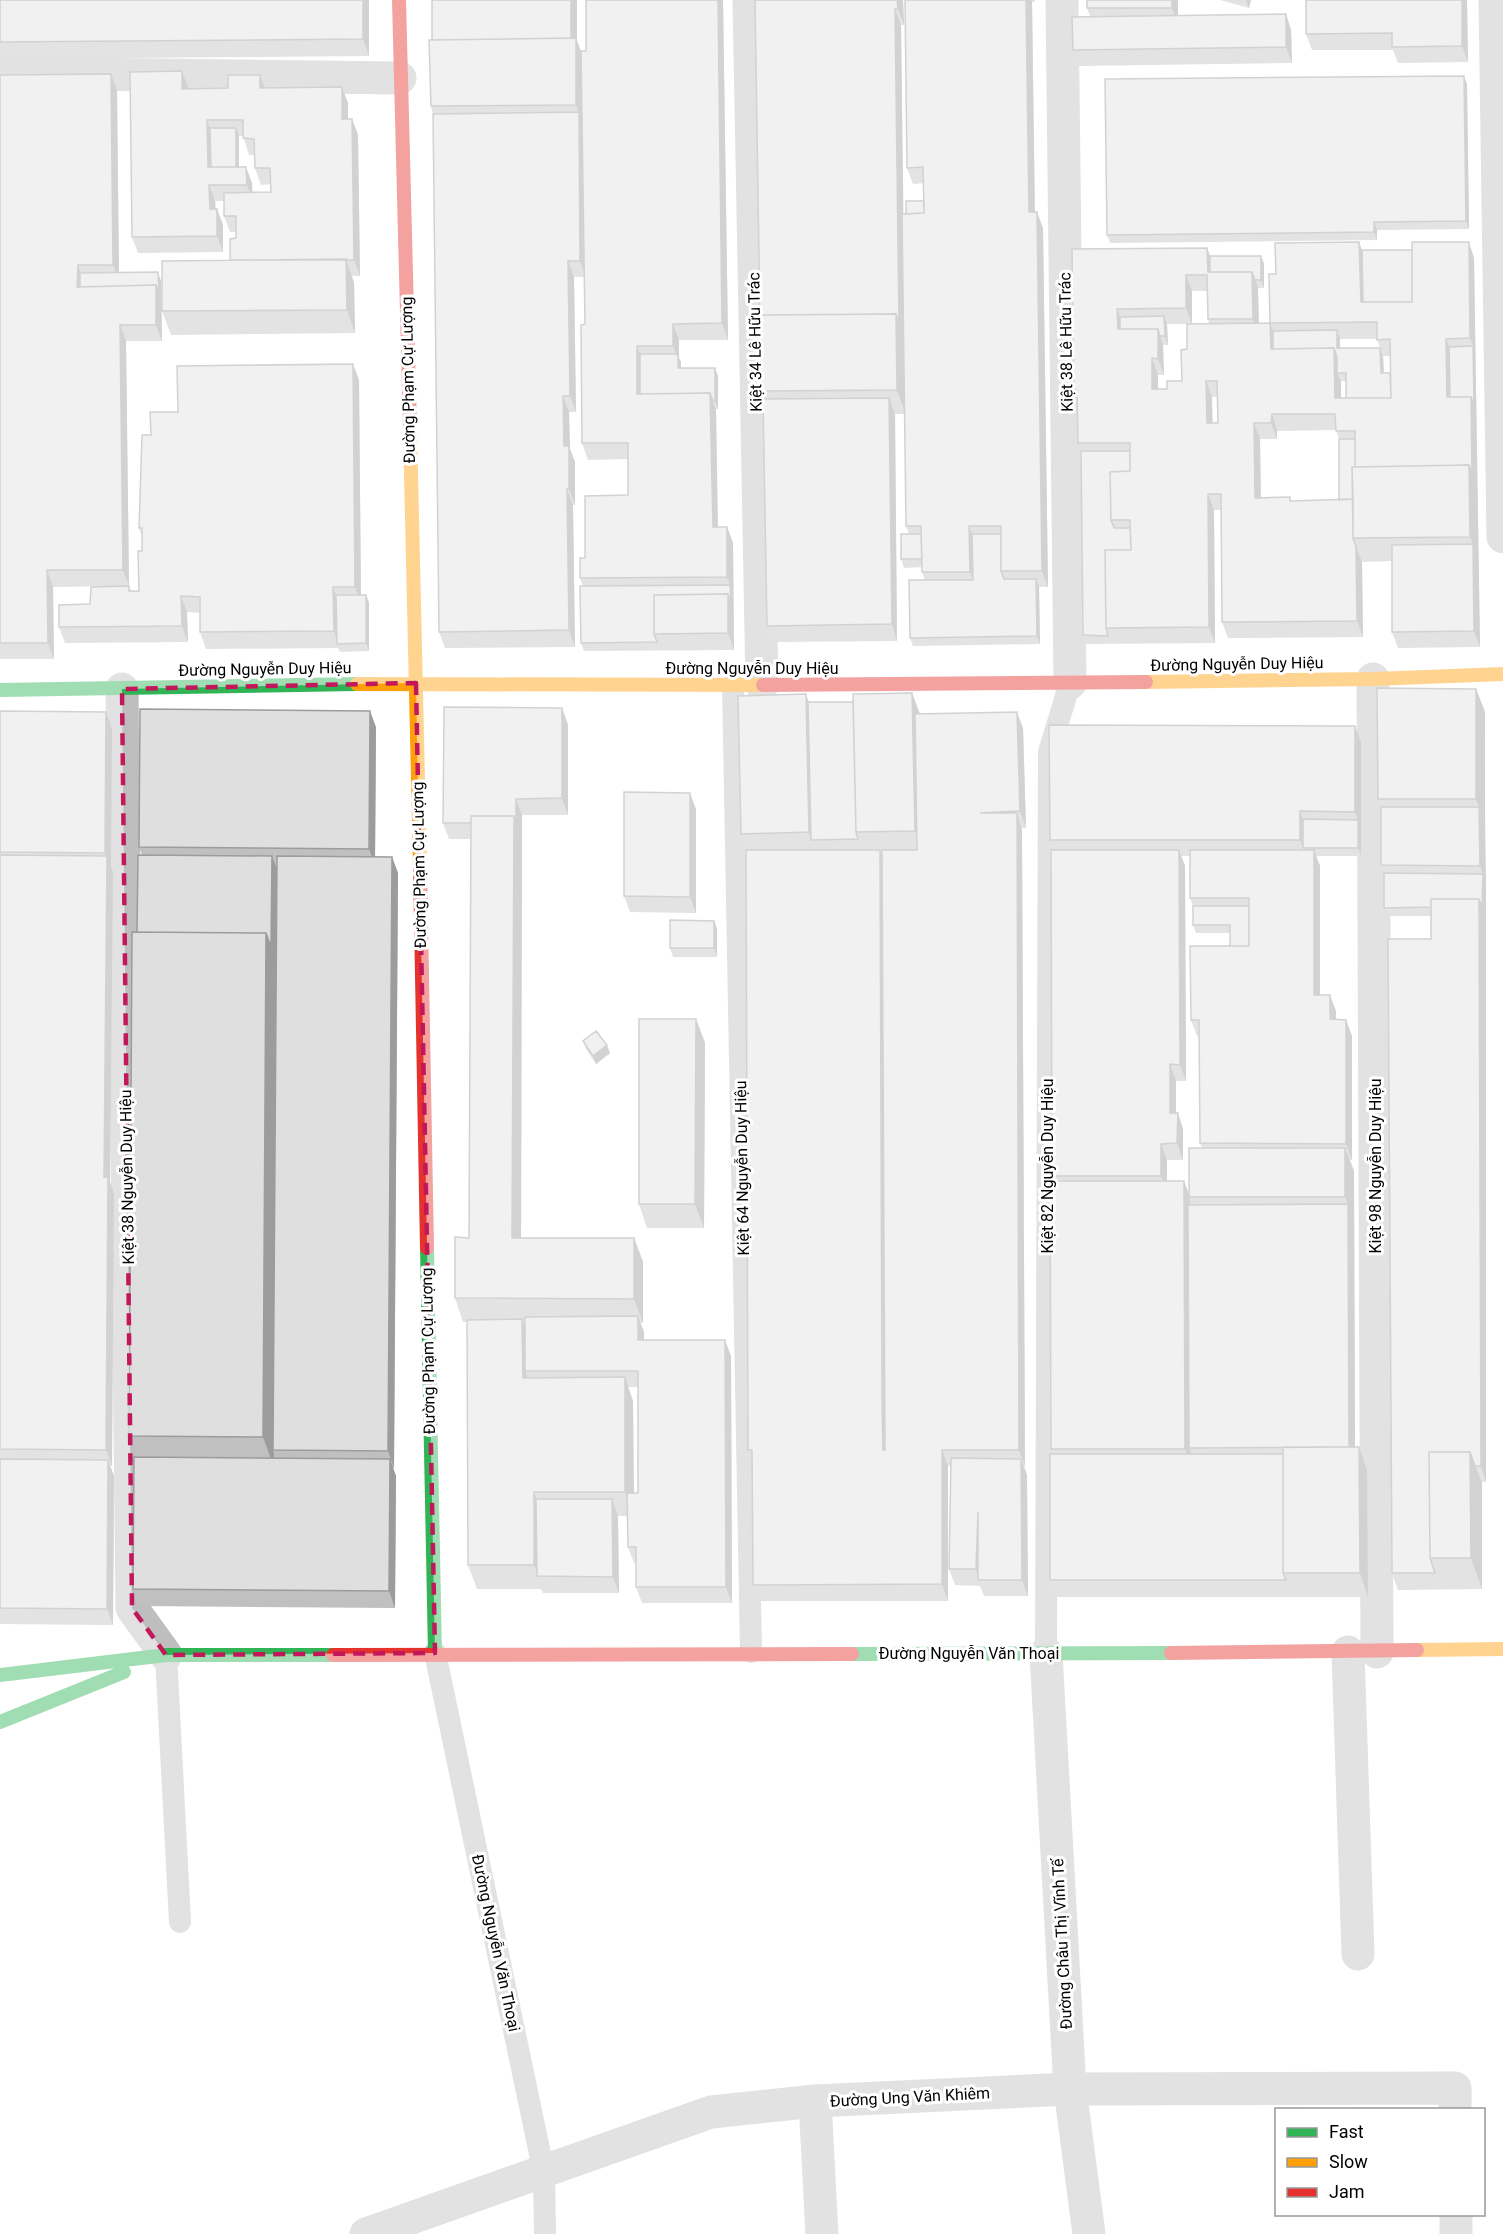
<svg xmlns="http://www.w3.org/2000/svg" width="1503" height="2234" font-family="Roboto,sans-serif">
<rect width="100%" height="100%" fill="#fff"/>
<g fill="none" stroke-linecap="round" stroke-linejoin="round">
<path stroke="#bebebe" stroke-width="22" d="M733,684L751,1652
M435,1653L544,2173L545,2234
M1046,1653L1049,752L1070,683
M166,1655L180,1922"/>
<path stroke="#bebebe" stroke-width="33" d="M749,0L762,685
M1062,0L1070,683
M1495,0L1503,537
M0,73L400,78
M1373,679L1377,1652
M122,689L132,1608L166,1655
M1348,1652L1358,1954
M1046,1653L1070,2089L1089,2234
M815,2101L822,2234
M1456,2214V2234
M366,2234L711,2112L815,2101L1070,2089L1455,2088V2110"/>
<path stroke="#30b455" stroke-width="14" d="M0,690L357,684
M427,1248L435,1653
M852,1654L1171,1653
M0,1675L166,1655H333
M0,1722L124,1672"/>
<path stroke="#ff9f0a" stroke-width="14" d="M410,430L420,866
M1146,682L1373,679L1503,674
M357,684L763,685
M1417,1650L1503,1649"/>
<path stroke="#e5322d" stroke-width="14" d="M399,0L410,430
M763,685L1146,682
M420,866L427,1248
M1171,1653L1417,1650
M333,1655L852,1654"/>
</g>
<path fill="#c0c0c0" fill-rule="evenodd" d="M0,0H369V56L0,59Z
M586,0H723L728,340H679V358L681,362V368L718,376V409H716L718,527H727L733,543L734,650L584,651L581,643L583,586L580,578L585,558L628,495V459L588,460L582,443L585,324L584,277H574L576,412H569L570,449L575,462V505H573L575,647L445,648L439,632L433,114L431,106L432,40L577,41L581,51H586Z
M755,0H903L904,25H901L903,214H906L924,201V183L913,184L907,168L905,0H1035V2H1032L1035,212L1043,228L1048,587H1039L1040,644L913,646L910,638L925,580L922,572V567L904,568L901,559L909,534L906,526L905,414H895L897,641L773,642L767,626L763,399L761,391Z
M1087,0H1178V15L1286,14L1291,30L1292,63L1078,66L1073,50L1090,16L1087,8Z
M1220,0H1251L1249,8Z
M1306,0H1467L1468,62L1398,63L1393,50H1312L1306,34Z
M182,71L188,89L265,88L348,103V119H352L358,135L360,276H352L354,283L355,333L171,335L162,311L230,260L236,238V232H230L224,216V201H215L216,209H217L223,225V252L138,253L132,237ZM239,136H243L249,155H255V168L261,185L271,184V192L252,193V183L239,167Z
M0,75L117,90L119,273L161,281L162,341H126L129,586L53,587L54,659H0Z
M1467,84L1469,229L1377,230V240L1110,243L1107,235Z
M1207,248L1210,256H1261L1264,264V288H1258L1259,323H1270L1273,331L1270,323L1276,274L1362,250L1474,258L1480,647L1398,648L1392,632V561L1362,562L1363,637L1228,638L1222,622L1221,510H1214L1215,643L1086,644L1083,635L1081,451L1078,443L1077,398L1074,390L1072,249ZM1192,291H1207L1208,319L1209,323L1192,324ZM1167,324H1187V349L1182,381L1167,389H1158V375H1164L1163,345H1168ZM1340,339H1377L1380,348H1340ZM1383,356H1390V373H1384ZM1341,381H1346V398H1341ZM1212,397H1217L1218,423H1212ZM1336,430L1339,439V500L1292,501L1261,498L1260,439H1277V431Z
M359,380L361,595H366L369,603V651L340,652L338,648L206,649L200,632V613L187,612L188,642L65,643L59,627L90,604L129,586L131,591H139L142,551V536L139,528L151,435L178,412Z
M1476,689L1485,712L1486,1482H1481L1482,1589L1398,1590L1392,1573L1431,939V916H1387L1384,908V873L1381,865V807L1378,799Z
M912,693L920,714L1023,728L1026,828H1022L1025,1466H1024L1027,1475L1028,1596H984L980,1586L955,1585L949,1569L951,1466H948V1601H759L753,1585L752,1461L748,1450L747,850L741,834L806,694L808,702H853Z
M562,708L568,725V815H522L521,1238H634L643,1262V1323H640L644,1332V1340H725L731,1356L732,1603H642L636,1587V1563H634L628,1547V1516H618L619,1593H543L541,1589H477L468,1565L467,1322H463L455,1298L469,1238L471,839H449L443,823ZM628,1387H638V1493H634L633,1401Z
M0,711L106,712L112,729L111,867L113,872L110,1182L114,1193L112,1466H110L114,1476L113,1625L0,1624Z
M376,727L375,857H392L398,873L394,1468H393L396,1476L395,1608L139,1606L133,1589L137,1457L129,1436L137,932L142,855L139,847Z
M1361,742V856H1316L1320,866V995L1336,1011V1019L1346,1020L1352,1036V1160H1350L1354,1171L1355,1447H1359L1367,1470L1368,1597H1056L1050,1580L1053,1454L1051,1449L1054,1181L1052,1176L1054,850L1050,840ZM1181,856H1190V898L1193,906V925L1196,933H1230V946L1191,1020L1197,1036H1200V1143L1202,1148L1189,1194L1167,1181V1160H1183V1129L1176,1113V1081H1186L1185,866Z
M696,809V913L630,912L624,896Z
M714,921L717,929V957H673L670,948Z
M696,1019L705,1043L704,1228H647L639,1204Z
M583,1041L610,1053L596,1064L586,1049Z"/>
<path fill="#9c9c9c" d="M363,0H369V56L363,39Z
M571,0H577V41L585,62V129L576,105L571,46Z
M718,0H723L728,340L722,323Z
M897,0H903L904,25L898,9Z
M1026,0H1031L1032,1L1035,228L1029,212Z
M1172,0H1178V24L1172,8Z
M1246,0H1251L1249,8Z
M1462,0H1467L1468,62L1462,46Z
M895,9L901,25L906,414L897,390Z
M1286,14L1291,30L1292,63L1286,47Z
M182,71L188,87V105L182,89Z
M111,74L117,90L119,281L113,265Z
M260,75L266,91L260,88Z
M1464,76L1467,84L1469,229L1466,221Z
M342,87L348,103V136L342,119Z
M579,112L585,129L586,277L580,261Z
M352,119L358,135L360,276L354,260Z
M207,120L213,137L214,175L208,167Z
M236,128L239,136V182L236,174Z
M246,167L252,183L253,201L247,185Z
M209,185L215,201L216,226L210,209Z
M217,209L223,225V252L217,236Z
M1037,212L1043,228L1048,587L1042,571Z
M1374,222L1377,230V240L1374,232Z
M1359,242L1365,259L1366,310L1361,302Z
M1469,242L1474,258L1480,647L1474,631L1473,544L1470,537L1469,465L1473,346L1470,338Z
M1207,248L1213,264L1210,280L1208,272Z
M1261,256L1264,264V288L1261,280Z
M346,259L354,283L355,333L347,310Z
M568,261L574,277L576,412L570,396Z
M78,265L83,281V295L77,287Z
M158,272L161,281L162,341L156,325V285Z
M1252,272L1258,288L1259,335L1253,319Z
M1186,275L1192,291V324L1186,308Z
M1117,309L1123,325L1120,337L1118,329Z
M1164,316L1167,324L1168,345L1165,336Z
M1270,323L1276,339L1274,357L1271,349Z
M673,324L679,340V358L681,362V376L678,368V358L673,346Z
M120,325L126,341L129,586L123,570Z
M1158,329L1163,345L1164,375L1158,359Z
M1337,330L1340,339V356L1337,348Z
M1446,339L1452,355L1453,405L1447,397Z
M637,346L643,362V402L637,394Z
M1334,348L1340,365L1337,373L1341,381V415L1335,398Z
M1380,348L1383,356L1384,381L1381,373Z
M1152,358L1158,375V405L1152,389Z
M353,364L359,380L361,604L355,587Z
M715,368L718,376V409L715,401Z
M1206,381L1212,397L1213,439L1207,423Z
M710,393L716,410L718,543L713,527Z
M563,396L569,412L570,449L575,462V505L569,489L564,446Z
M889,398L895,414L897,641L892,624Z
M1272,414L1277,431V439L1271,423Z
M1254,423L1260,439L1261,514L1255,498Z
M567,489L573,505L575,647L569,630Z
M1208,494L1214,510L1215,643L1209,627Z
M969,526L975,542L976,588L970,572Z
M727,527L733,543L734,650L728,633V594L730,585L727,577Z
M1356,547L1362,562L1363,637L1357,621Z
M47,570L53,587L54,659L48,643Z
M1036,579L1039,587L1040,644L1037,636Z
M333,587L339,603L338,644L334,631Z
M366,595L369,603V651L366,643Z
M181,596L187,612L188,642L182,626Z
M1476,689L1485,712V823L1476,799Z
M912,693L921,717L923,854L915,831Z
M806,694L814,718L811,840L809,832Z
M562,708L568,725V815L562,798Z
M370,711L376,727L375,866L369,849Z
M106,712L112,729L111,867L113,872L110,1182L114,1193L112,1466L106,1450L104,1177L107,857L105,853Z
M1017,712L1023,728L1026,828L1020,811Z
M1355,726L1361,742V828L1355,812Z
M690,793L696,809V913L690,897Z
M516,799L522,815L521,1262L512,1238L514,816Z
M1479,807L1485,823L1486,882L1480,866Z
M1300,811L1306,828L1303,848L1300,840Z
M1017,813L1022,830L1025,1466L1019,1450Z
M1358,820L1361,828V856L1358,848Z
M880,850L886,867L889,1466L883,1450Z
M1179,850L1185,866L1186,1081L1180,1065Z
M1314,850L1320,866V1011L1314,995Z
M272,856L278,872L273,1450L274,1455V1467L263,1437L266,933Z
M392,857L398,873L394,1468L388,1451Z
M1483,874L1486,882V1482L1481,1466L1479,899Z
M714,921L717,929V957L714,948Z
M1330,995L1336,1011V1036L1330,1019Z
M696,1019L705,1043L704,1228L695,1204Z
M1346,1020L1352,1036V1160L1346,1144Z
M607,1045L610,1053L596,1064L593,1056Z
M1170,1064L1176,1081V1129L1170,1113Z
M1178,1113L1183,1129V1160L1177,1143Z
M1161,1144L1167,1160V1192L1161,1176Z
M1345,1148L1354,1171L1355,1464L1349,1448L1348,1204L1345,1197Z
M1184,1181L1190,1197H1189L1190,1201L1191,1448H1189L1191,1453V1465L1185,1449Z
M634,1238L643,1262V1323L634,1299Z
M638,1316L644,1332V1356L638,1340Z
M522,1319L531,1343L525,1371L531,1387L523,1378Z
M725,1340L731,1356L732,1603L726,1587Z
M625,1377L633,1401L634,1516L625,1492Z
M1359,1447L1367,1470L1368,1597L1360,1573Z
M942,1450L948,1466V1601L942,1584Z
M1470,1452L1482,1483V1589L1471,1558Z
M390,1459L396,1476L395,1608L389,1591Z
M1021,1459L1027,1475L1028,1596L1022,1580Z
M108,1460L114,1476L113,1625L107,1609Z
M534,1492L542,1516L539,1576L534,1565Z
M612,1499L618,1516L619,1593L613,1577Z
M978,1512L979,1580L976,1569Z"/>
<path fill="#dfdfdf" stroke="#9c9c9c" stroke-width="1.5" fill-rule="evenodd" d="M0,0H363V39L0,42Z
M432,0H571V38L432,40Z
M586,0H718L722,323L673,324V346H637V394L710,393L713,527H727V577L580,578V558H585V496L628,495V443H582L581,325L585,324L581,51H586Z
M755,0H897L898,9H895L899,322L896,314L759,315L760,323Z
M905,0H1026L1029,212H1037L1042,571H1001V526H969L970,572H922L921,526H906L902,214L924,213L923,167L907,168Z
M1087,0H1172V8H1087Z
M1306,0H1462V46L1392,47V33L1306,34Z
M1286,14V47L1073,50L1072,17Z
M576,38V105L431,106L429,40Z
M182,71V89L228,88V75H260V88L342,87V119H352L354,260H230V239L236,238V216H224V193L271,192L270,168H255L254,139L243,138V120H207L208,167H246L247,185H209L210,209H217V236L132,237L130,72Z
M111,74L113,265H78L77,287L156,285V325H120L123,570H47L48,643H0V75Z
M1464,76L1466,221L1374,222V232L1107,235L1105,79Z
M579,112L580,261H568L570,396H563L564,446H569V489H567L569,630L439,632L433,114Z
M210,128H236V167H211Z
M906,201H924V213L906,214Z
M1359,242L1361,302H1412V242H1469L1470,338L1446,339L1447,397H1471L1472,473L1469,465L1355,467V431H1336L1335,414H1272L1271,423H1254L1255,498L1290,497V501L1353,499V538L1356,547L1357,621L1222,622L1221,494H1208L1209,627L1106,628L1105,550H1131L1130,520H1111L1110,472L1130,471V443H1078L1077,390H1074L1072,249L1207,248L1208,272H1252L1253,319H1208L1207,275H1186V308L1117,309L1118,329H1158V359L1152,358V389H1167V381H1182L1181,350L1187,349V324L1270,323L1271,349L1334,348L1335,398H1391L1390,339L1377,340V322L1270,323L1269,274H1276L1275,243ZM1206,381H1217L1218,423H1207Z
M1362,250H1412V302H1363Z
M1210,256H1261V280H1255L1252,272H1210Z
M346,259L347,310L162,311V261Z
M158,272L159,293L156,285L80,287V273Z
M896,314L897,390L761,391L759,315Z
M1164,316L1165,336H1160L1158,329H1120V317Z
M1337,330V348H1380L1381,373H1390L1391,398H1346V373H1337V357L1334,348L1273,349V331Z
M1473,346L1474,405L1471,397H1450L1449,347Z
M640,354H678V368H715V401H713L710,393L640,394Z
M353,364L355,587H333L334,631L200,632V597L181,596L182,626L59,627V605L90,604L91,587L129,586V591H139L138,551H142V528H139L142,435H151L150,412H178L177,366Z
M889,398L892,624L767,626L763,399Z
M1339,439H1355V467H1352L1353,499L1339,500Z
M1081,451H1130V471L1110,472L1111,520L1114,528H1130L1131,550H1105L1106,628L1108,636L1083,635Z
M1469,465L1470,537L1353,538L1352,467Z
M901,534H921L922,559H901Z
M972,534H1001V571L1004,579H1036L1037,636L910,638L909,580H973Z
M1473,544L1474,631L1392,632V545Z
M730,585L731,602L728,594L654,595V634L657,642L581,643L580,586Z
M728,594V633L654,634V595Z
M336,595H366V643L337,644Z
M1377,688L1476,689V799H1378Z
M912,693L915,831L856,832L853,694Z
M806,694L809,832L741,834L738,696Z
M808,702H853L856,832L858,839L811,840Z
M444,707L562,708V798L516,799V824L514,816H471V823H443Z
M140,709L370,711L369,849L139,847Z
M0,711L106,712L105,853L0,852Z
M1017,712L1020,811L980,813H1017L1019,1450H942V1584L753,1585L752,1450H748L746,850H880L882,1398L883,1450H885L882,850H917L915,714Z
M1049,725L1355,726V812L1300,811V840H1050Z
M624,792L690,793V897L624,896Z
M1381,807H1479L1480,866L1381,865Z
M471,816H514L512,1238H634V1299L455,1298V1237L469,1238Z
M1303,819L1358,820V848H1303Z
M1051,850H1179L1180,1065L1170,1064V1113H1178L1177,1143L1161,1144V1176H1052Z
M1190,850H1314V995H1330V1019L1346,1020V1144L1200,1143L1199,1020H1191L1190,946H1249V898H1190Z
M0,855L107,856L104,1177H108L106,1450L0,1449Z
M138,855L272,856L271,947L266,933L137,932Z
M277,856L392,857L388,1451L273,1450Z
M1384,873L1483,874L1482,907L1479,899H1431V907L1384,908Z
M1431,899H1479L1481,1466H1475L1470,1452H1429L1430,1558L1435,1573H1392L1388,939H1431Z
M1193,906H1249V946H1230V925H1193Z
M670,920L714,921V948H670Z
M132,932L266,933L263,1437L129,1436Z
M639,1019H696L695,1204H639Z
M596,1031L607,1045L593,1056L583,1041Z
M1189,1148H1345V1197H1189Z
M1050,1181H1184L1185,1449H1051Z
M1348,1204L1349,1447L1189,1448L1188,1205Z
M638,1316V1340H725L726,1587H636V1547H628L627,1493H638V1371H525V1317Z
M522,1319L523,1378L625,1377V1492H534V1565H468L467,1320Z
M1283,1447H1359L1360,1573H1283Z
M1429,1452H1470L1471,1558H1430Z
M1050,1454H1283V1573L1286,1580H1050Z
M134,1457L390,1459L389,1591L133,1589Z
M951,1458L1021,1459L1022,1580H978V1512L976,1569H949Z
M0,1459L108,1460L107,1609L0,1608Z
M536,1499H612L613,1577L537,1576Z"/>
<path d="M0 0H1503V2234H0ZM416,683L435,1653L166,1655L132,1608L122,689Z" fill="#fff" fill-opacity=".55" fill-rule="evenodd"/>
<path fill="none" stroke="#c2185b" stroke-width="4.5" stroke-dasharray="12 8" stroke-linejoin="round" d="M416,683L435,1653L166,1655L132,1608L122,689Z"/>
<g text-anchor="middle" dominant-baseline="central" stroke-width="6" stroke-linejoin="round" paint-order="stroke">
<g font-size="16" fill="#000" stroke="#fff">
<text transform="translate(755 342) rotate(-91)">Kiệt 34 Lê Hữu Trác</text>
<text transform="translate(1066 342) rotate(-91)">Kiệt 38 Lê Hữu Trác</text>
<text transform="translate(408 380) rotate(-91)">Đường Phạm Cự Lượng</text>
<text transform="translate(1237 664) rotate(-1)">Đường Nguyễn Duy Hiệu</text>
<text x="752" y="668">Đường Nguyễn Duy Hiệu</text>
<text transform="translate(265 669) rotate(-1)">Đường Nguyễn Duy Hiệu</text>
<text transform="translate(419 865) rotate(-91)">Đường Phạm Cự Lượng</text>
<text transform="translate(1047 1166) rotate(-90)">Kiệt 82 Nguyễn Duy Hiệu</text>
<text transform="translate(1375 1166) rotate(-90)">Kiệt 98 Nguyễn Duy Hiệu</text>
<text transform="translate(742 1168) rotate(-91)">Kiệt 64 Nguyễn Duy Hiệu</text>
<text transform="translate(127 1177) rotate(-91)">Kiệt 38 Nguyễn Duy Hiệu</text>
<text transform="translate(428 1351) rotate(-91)">Đường Phạm Cự Lượng</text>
<text x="969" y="1653">Đường Nguyễn Văn Thoại</text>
<text transform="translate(496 1943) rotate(78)">Đường Nguyễn Văn Thoại</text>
<text transform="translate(1062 1944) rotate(-93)">Đường Châu Thị Vĩnh Tế</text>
<text transform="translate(910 2097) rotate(-3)">Đường Ung Văn Khiêm</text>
</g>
</g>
<rect x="1275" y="2108" width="210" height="108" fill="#ffffff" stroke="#999999" stroke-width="1.5"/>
<rect x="1287" y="2128" width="30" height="9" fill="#30b455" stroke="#999999" stroke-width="1.5"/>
<text x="1329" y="2138" font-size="18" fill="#000000">Fast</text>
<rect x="1287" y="2158" width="30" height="9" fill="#ff9f0a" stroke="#999999" stroke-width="1.5"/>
<text x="1329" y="2168" font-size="18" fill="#000000">Slow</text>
<rect x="1287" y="2188" width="30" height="9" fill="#e5322d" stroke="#999999" stroke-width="1.5"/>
<text x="1329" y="2198" font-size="18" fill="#000000">Jam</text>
</svg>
